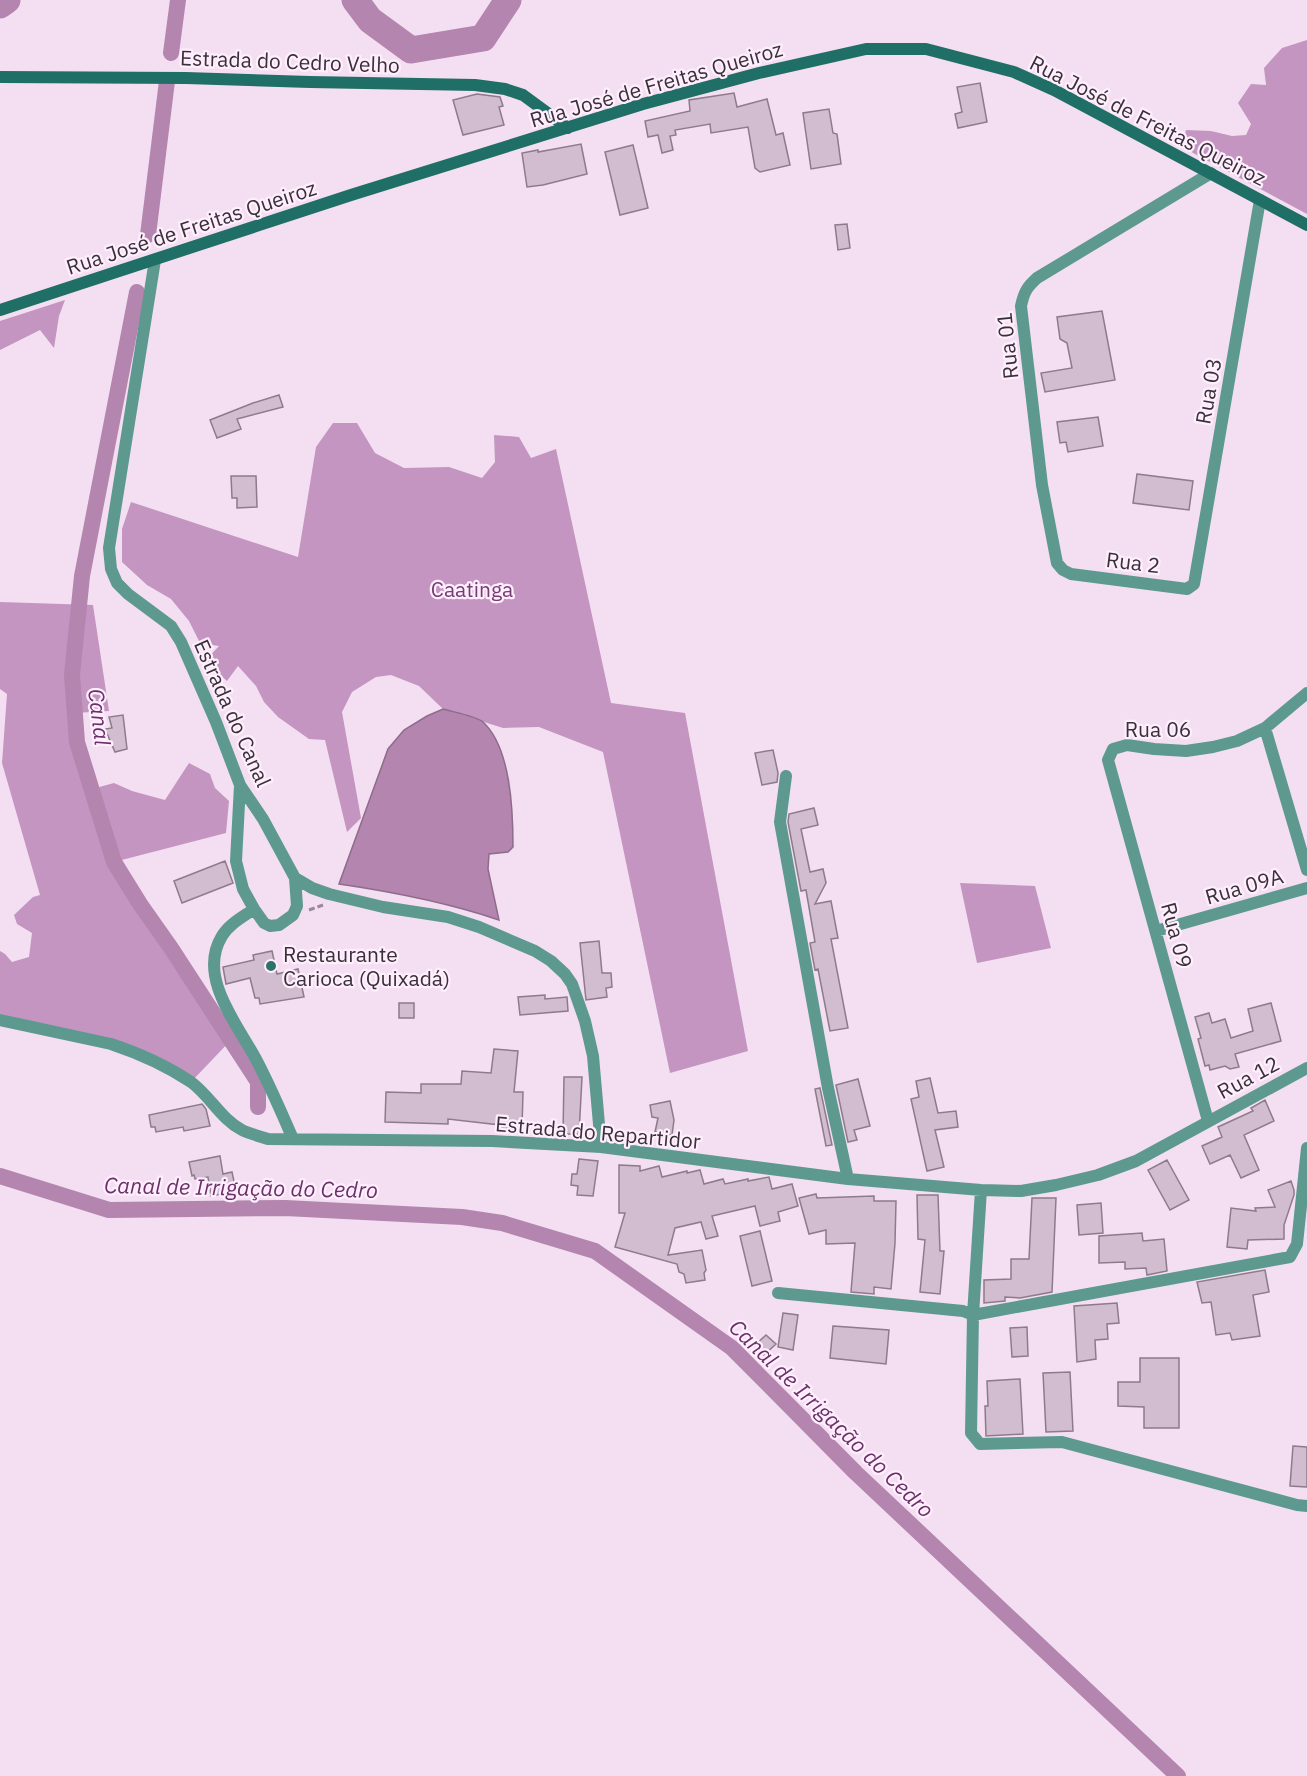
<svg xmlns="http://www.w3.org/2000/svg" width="1307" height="1776" font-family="'IBM Plex Sans',sans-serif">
<rect width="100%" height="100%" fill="#f4dff2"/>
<path fill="#c395c0" d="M1307,40V214L1182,147L1186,130L1211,131L1232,136L1246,135L1251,124L1238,103L1251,84L1266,85L1264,68L1282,48Z
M65,300L59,316L54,348L40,330L0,350V321Z
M333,423H357L375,453L404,468L449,467L482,478L495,462L494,435L519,437L531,458L556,449L611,703L685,713L748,1051L670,1073L603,752L539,727L503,728L443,709L419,686L391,675L376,677L352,692L342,712L361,818L347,832L325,740L309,739L278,717L264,702L256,686L238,666L227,681L205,661L219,646L200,643L189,621L171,599L147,585L122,562V529L131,502L298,557L316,447Z
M0,602L93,605L109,711L75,713L77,742L92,789L114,783L132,791L165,800L189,763L210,774L215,788L229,801L226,833L114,862L140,904L231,1040L191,1082L111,1044L0,1020V951L5,954L12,962L29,957L32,933L17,924L14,915L33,897L40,895L2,763L7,694L0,689Z
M960,883L1035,886L1051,948L977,963Z"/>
<path fill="#b385af" stroke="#8e6c8b" stroke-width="1.5" d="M443,709C453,712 476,716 483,722C511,748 513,811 513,847L508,852L489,854L488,869L499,920C446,902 394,892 339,884L388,749L404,730L427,716Z"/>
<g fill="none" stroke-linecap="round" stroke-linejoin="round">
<path stroke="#b385af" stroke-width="16" d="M171,53L178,0
M148,235L167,81
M137,292L82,576L72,675L77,742L114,862L140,904L171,948L258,1082V1107
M0,1176L109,1210L285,1208L462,1217L502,1223L595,1251L732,1348L856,1473L1178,1776"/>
<path stroke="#b385af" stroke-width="27" d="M355,0L370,20L411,50L483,38L508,0
M0,5L7,0"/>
</g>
<path fill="#d1bdcf" stroke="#8d7a8b" stroke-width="1.5" d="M980,83L987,122L958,128L955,114L962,112L957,87Z
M734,93L737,107L767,99L776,135L783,133L790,165L760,172L755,168L748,127L711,133L710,124L675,130L676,135L670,136L673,150L662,153L658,135L648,137L645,121L690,111L689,100Z
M477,94L500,97L503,106L499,107L504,125L463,135L453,100Z
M829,109L833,133L837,134L841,164L811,169L803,113Z
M581,144L587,174L543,185L527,187L522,153L538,150V152Z
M633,145L648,208L620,215L605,152Z
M847,224L850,248L838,250L835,225Z
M1102,311L1115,380L1045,392L1041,373L1072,368L1067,343L1060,339L1057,317Z
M279,395L283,407L237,419L241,429L217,438L210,420L253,403Z
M1098,417L1103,446L1068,452L1066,442L1060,443L1057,422Z
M1137,474L1193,481L1189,510L1133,503Z
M231,476H256L257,507L237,508V498H232Z
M123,715L127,749L115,752L105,729L112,728L109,717Z
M773,750L778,773L777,782L762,785L755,753Z
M814,808L818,825L801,829L810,872L823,869L826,883L815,904L831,901L838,938L831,939L848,1028L830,1031L818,969L815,970L810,943L815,942L806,890L801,891L788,822L789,814Z
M225,861L233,883L182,903L174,881Z
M599,941L602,973H611L612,987L606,988L607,997L586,1000L580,943Z
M272,951L277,974L298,969L304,997L260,1004L259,998H255L250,978L226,984L223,967L254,960L253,955Z
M545,995V999L567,997L568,1011L520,1015L518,997Z
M399,1003H414V1018H399Z
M1271,1003L1281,1041L1235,1054L1239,1067L1230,1069L1225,1066L1210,1070L1209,1065L1205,1066L1198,1039L1201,1038L1195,1017L1209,1013L1212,1023L1225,1019L1231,1038L1253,1031L1248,1009Z
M494,1049L518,1051L514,1092H523L522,1128H500V1125L448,1119V1124L385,1122L386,1092L421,1093V1084H461L462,1071L491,1073Z
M564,1077H582L579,1134H563Z
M930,1078L938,1113L956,1111L958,1127L935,1130L944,1167L927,1171L911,1099L919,1097L916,1081Z
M858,1079L870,1126L854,1130L857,1140L848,1142L836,1085Z
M820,1088L832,1145L826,1146L815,1089Z
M1265,1100L1274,1121L1244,1135L1259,1170L1241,1178L1230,1155L1210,1164L1202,1146L1222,1137L1218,1127L1253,1111L1251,1108Z
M670,1101L674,1120L672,1135L655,1132L658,1118L652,1117L650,1105Z
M202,1104L206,1109L210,1126L184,1131L183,1127L156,1132L155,1127H151L149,1115Z
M220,1156L223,1174L232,1172L236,1191L211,1196L208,1177L195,1179L194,1175L192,1176L189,1162Z
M579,1159L598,1161L593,1196L577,1195L578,1186L571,1185L572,1174H577Z
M1167,1160L1189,1200L1170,1210L1148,1170Z
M619,1165L640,1166V1171L659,1166L662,1177L687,1171V1173L700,1170L704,1184L723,1179L725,1184L748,1179V1181L769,1177L772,1189L792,1184L798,1206L778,1212L780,1221L760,1226L755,1206L712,1216L718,1236L706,1239L701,1222L675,1228L668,1255L702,1250L706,1270L704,1273L705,1280L686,1283L684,1274L679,1272L677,1264L615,1247L625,1213H619Z
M1291,1181L1294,1190V1195L1284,1225V1239L1248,1240L1247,1249L1227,1247L1231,1208L1256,1211L1255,1208L1275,1207L1268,1190Z
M816,1194L817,1198L874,1196V1201H896L895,1243L891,1289L874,1287V1294L851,1292L855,1243L826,1244V1230L809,1234L799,1198Z
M917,1195H938L940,1251H944L940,1294L920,1292L925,1240L918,1239Z
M1032,1198H1056L1052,1292L1020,1298L1005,1297V1301L984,1303V1280L1011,1279V1259H1029Z
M1101,1203L1103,1233L1079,1235L1077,1205Z
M760,1231L772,1281L752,1286L740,1236Z
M1142,1233L1143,1241L1164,1239L1167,1271L1147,1275L1146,1268L1125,1269V1262L1099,1263V1236Z
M1265,1270L1269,1292L1253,1295L1260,1336L1232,1340L1230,1333L1216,1335L1211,1302L1202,1303L1197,1282Z
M1117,1303L1119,1323L1107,1324L1108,1339L1095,1340L1096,1359L1077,1362L1074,1306Z
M783,1313L798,1315L793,1350L778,1347Z
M833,1326L889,1330L886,1364L830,1358Z
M1027,1327L1028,1356L1012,1357L1010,1328Z
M766,1335L776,1344L764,1355L754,1346Z
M1140,1358H1179V1428H1144V1407L1118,1406V1382H1140Z
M1070,1372L1073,1431L1046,1432L1043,1373Z
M1020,1379L1023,1434L986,1436L985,1406H988L987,1381Z
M1293,1446L1307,1447V1487L1290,1486Z"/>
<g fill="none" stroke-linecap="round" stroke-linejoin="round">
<path stroke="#998a97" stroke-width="3" stroke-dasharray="6 3" stroke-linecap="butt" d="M309,910L323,905"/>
<path stroke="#5e9990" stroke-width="12" d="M1211,173L1037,278C1027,287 1024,292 1021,306L1042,485L1057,563L1063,570L1071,574L1187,589L1194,584L1260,200
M155,260L109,548L111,569L117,583L128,594L171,626L181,642L216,722L240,785L263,819L295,878L312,888L329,894L383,907L448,917L479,927L535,951L551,961L565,974L572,984L585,1021L593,1056L601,1147
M1265,728L1307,870
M786,776L780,822L828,1088L848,1179
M240,785L236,861L243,889L254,909L264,923L270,926L279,925L293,915L297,906L295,878
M254,909C243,917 229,924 222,936C196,978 240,1027 258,1063C271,1088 282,1114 293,1139
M1156,931L1307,888
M0,1020L111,1044C138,1053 167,1066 191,1082C210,1096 221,1119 242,1130C250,1134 259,1136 268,1139L492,1141L601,1147L848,1179L981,1190L1021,1191L1056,1185L1098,1175L1136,1161L1307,1068
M1208,1121L1108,760L1113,749L1127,745L1154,749L1186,751L1213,747L1237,741L1265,728L1307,693
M981,1190L973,1315L971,1433L980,1444L1062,1442L1297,1505L1307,1506
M778,1293L963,1311L973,1315L1290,1257L1297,1244L1307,1148"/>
<path stroke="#206f66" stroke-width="12" d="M0,77L186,78L310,82L475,85L505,89L523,95L568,128
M0,310L351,195L643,104L759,73L866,49H926L1014,72L1054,90L1307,225"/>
</g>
<circle fill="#2c736a" stroke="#ffeefd" stroke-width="2" cx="271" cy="966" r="6"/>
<g text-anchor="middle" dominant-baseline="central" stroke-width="4.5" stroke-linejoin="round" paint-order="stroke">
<g font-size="21" fill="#393138" stroke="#ffeefd">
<text transform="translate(290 61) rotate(2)">Estrada do Cedro Velho</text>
<text transform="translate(656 84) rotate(-16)">Rua José de Freitas Queiroz</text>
<text transform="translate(1148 120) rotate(27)">Rua José de Freitas Queiroz</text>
<text transform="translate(191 227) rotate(-18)">Rua José de Freitas Queiroz</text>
<text transform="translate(1007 346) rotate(-96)">Rua 01</text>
<text transform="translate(1208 391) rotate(-80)">Rua 03</text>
<text transform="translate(1133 562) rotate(7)">Rua 2</text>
<text transform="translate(233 713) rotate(66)">Estrada do Canal</text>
<text x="1158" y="729">Rua 06</text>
<text transform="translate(1244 886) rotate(-16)">Rua 09A</text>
<text transform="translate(1177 935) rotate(75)">Rua 09</text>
<text transform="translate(1248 1077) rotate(-28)">Rua 12</text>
<text transform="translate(598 1132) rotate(5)">Estrada do Repartidor</text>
</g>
<g font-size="21" fill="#753b72" stroke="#ffeefd">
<text x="472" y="589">Caatinga</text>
</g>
<g font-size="21" fill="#393138" stroke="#ffeefd" text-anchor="start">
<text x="283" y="954">Restaurante<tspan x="283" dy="24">Carioca (Quixadá)</tspan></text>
</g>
<g font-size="22" font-style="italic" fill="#6a3168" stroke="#ffeefd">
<text transform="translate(100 717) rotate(83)">Canal</text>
<text transform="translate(241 1187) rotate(1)">Canal de Irrigação do Cedro</text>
<text transform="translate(832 1418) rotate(44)">Canal de Irrigação do Cedro</text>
</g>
</g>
</svg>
